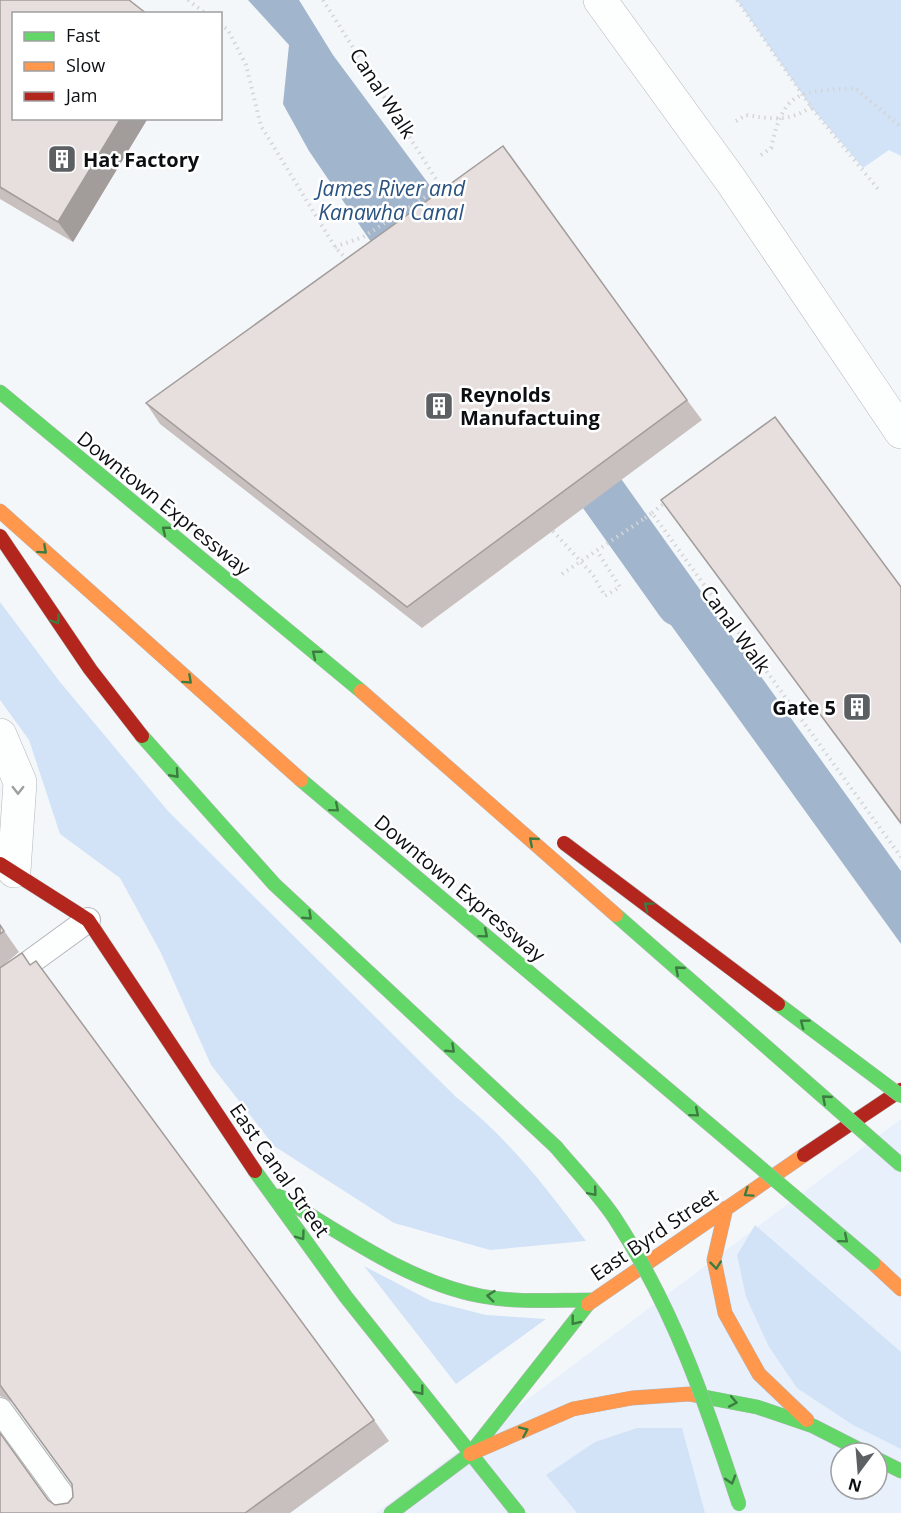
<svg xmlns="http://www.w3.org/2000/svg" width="901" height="1513" font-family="'Open Sans',sans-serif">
<rect width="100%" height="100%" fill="#f4f7fa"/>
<path fill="#e8f0fb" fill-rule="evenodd" d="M901,1119V1513H376ZM841,1453H877V1489H841Z"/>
<path fill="#d2e3f7" d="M737,0H901V156L889,150L863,168L811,107Z
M0,602L60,682L168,811L456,1097C510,1140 545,1186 586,1241L490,1250L394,1223L274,1146L211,1065L161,953L120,878L60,834L29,740L0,700Z
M755,1225L901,1352V1449L853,1425L797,1388L769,1347L746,1297L737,1255Z
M364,1266L431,1301L486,1315L546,1319L456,1384Z
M637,1428H682L705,1513H577L546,1475L595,1442Z"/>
<path fill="#a1b5cd" d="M248,0H299L333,55L451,214L384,261L309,151L283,104L289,45Z
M659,535L901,871V944L624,560Z"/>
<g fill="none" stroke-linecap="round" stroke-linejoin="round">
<path stroke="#a1b5cd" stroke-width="48" d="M564,440L680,603"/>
<g stroke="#b4b7ba" stroke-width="26">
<path id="lane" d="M0,984L88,920
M0,1410L75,1513"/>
</g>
<g stroke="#b4b7ba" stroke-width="34">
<path id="street" d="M600,0L732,182L901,432
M0,735L20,782L14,871"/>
</g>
<g stroke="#b4b7ba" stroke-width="15">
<path id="fast" d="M0,392L361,691
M142,736L274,884L556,1147
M301,780L651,1075
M255,1171L346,1297L518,1513
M279,1196C341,1233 408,1282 481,1296C517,1303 554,1300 591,1300
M699,1396L757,1407L813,1426L866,1453
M877,1459L901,1471
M391,1513L470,1454L588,1304"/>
</g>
<g stroke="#b4b7ba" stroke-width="15">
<path id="slow" d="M0,511L301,780
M726,1208L714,1260L725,1313L759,1374L807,1420
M873,1263L901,1289
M588,1304L804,1155
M470,1454L573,1409L632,1398L689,1394L699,1396"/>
</g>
<g stroke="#b4b7ba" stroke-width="15">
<path id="jam" d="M0,536L90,669L142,736
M0,864L88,920L255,1171
M804,1155L901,1090"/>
</g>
<path stroke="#d4d5d6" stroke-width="4" stroke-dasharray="1.5 4.5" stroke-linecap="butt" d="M188,0L206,14
M323,0L441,187L363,237L335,247
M737,0L811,107L878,189
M220,24L228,30L246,65L261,126L335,247L348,261
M736,121L746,115C771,119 789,122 811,107
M761,155L771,148C784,89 799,92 855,88L901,127
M652,513L668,500
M645,518L652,513L901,857
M553,531L593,575L605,596L620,587L597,551"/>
<use href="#lane" stroke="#fdfefe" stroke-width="24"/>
<use href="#street" stroke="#fdfefe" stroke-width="33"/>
<use href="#fast" stroke="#63d668" stroke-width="14"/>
<use href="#slow" stroke="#ff974d" stroke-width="14"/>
<use href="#jam" stroke="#b3261e" stroke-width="14"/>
<g stroke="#b4b7ba" stroke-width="15" stroke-linecap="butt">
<path id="fast-bridge" d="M616,915L901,1165
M778,1004L901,1096
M651,1075L873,1263
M556,1147C575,1170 597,1192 614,1217C674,1309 705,1401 739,1504"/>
</g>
<g stroke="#b4b7ba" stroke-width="15" stroke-linecap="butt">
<path id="slow-bridge" d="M361,691L616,915"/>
</g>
<g stroke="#b4b7ba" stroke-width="15" stroke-linecap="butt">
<path id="jam-bridge" d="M564,843L778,1004"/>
</g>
<path stroke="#d4d5d6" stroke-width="4" stroke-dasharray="1.5 4.5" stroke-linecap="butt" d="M562,574L645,518"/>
<use href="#fast-bridge" stroke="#63d668" stroke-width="14"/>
<use href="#slow-bridge" stroke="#ff974d" stroke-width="14"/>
<use href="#jam-bridge" stroke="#b3261e" stroke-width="14"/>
</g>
<path fill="#c7c0be" d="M0,0L14,118H148L73,242L0,199Z
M687,400L702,420L422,628L160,424L146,403Z
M661,500L901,587V825L679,524Z
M0,925L19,952L0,968Z
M0,968L374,1420L389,1441L290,1513H0L48,1500L55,1505L68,1503L73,1497L72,1485L12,1402L0,1396Z"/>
<path fill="#a29c9b" d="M121,118H148L73,242L58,222Z"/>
<path fill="#e7dfdd" stroke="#a29c9b" stroke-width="1.5" d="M0,0H129L147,14H14V118H121L58,222L0,187Z
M503,146L687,400L407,607L146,403Z
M775,417L901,587V823L661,500Z
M0,925L4,931L0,934Z
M22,953L30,965L36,961L374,1420L245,1513H0V1433L48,1500L55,1505L68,1503L73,1497L72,1484L0,1385V968Z"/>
<defs><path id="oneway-chevron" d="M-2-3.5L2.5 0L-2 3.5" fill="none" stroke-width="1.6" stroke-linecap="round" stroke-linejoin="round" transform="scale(1.5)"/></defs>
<g stroke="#3c7c41">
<use href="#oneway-chevron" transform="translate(166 530) rotate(-141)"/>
<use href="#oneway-chevron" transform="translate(43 550) rotate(42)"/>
<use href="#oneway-chevron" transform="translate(56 620) rotate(56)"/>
<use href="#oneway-chevron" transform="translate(316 654) rotate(-141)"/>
<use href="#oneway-chevron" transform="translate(188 680) rotate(42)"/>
<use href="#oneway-chevron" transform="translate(175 774) rotate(48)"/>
<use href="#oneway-chevron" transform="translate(335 808) rotate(40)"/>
<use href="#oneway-chevron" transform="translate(533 841) rotate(-139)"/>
<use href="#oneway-chevron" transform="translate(648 906) rotate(-143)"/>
<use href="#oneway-chevron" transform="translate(308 916) rotate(43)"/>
<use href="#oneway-chevron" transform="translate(484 934) rotate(40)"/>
<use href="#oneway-chevron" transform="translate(679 970) rotate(-139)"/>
<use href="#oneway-chevron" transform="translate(804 1023) rotate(-143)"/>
<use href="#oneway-chevron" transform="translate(451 1049) rotate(43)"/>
<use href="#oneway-chevron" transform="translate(826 1099) rotate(-139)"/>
<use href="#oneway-chevron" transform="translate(695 1113) rotate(40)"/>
<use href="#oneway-chevron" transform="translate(593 1192) rotate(50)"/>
<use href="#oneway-chevron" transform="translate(748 1193) rotate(146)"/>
<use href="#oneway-chevron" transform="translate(301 1236) rotate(54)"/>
<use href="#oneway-chevron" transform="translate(844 1239) rotate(40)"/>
<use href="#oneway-chevron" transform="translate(716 1265) rotate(84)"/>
<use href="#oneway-chevron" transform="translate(491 1296) rotate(-174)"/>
<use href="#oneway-chevron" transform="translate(575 1321) rotate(128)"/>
<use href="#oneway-chevron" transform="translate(420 1391) rotate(52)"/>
<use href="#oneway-chevron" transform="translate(733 1402) rotate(11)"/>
<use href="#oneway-chevron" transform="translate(524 1431) rotate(-24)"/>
<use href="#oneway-chevron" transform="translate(731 1480) rotate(73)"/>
</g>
<use stroke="#9d9e9f" href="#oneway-chevron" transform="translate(18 790) rotate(90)"/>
<defs>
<g id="building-square" transform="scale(1.5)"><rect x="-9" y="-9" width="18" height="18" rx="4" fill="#5d6063" stroke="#fff"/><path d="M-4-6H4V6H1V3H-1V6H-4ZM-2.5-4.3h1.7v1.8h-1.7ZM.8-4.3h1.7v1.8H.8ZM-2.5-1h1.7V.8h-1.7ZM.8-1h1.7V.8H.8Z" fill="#fff"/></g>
</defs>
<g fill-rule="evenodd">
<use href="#building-square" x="62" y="159"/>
<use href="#building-square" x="439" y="406"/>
<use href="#building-square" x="857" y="707"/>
</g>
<g text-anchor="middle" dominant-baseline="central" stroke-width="5" stroke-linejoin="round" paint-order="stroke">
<g font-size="20" fill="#0c0e11" stroke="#fff">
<text transform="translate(383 93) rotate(57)">Canal Walk</text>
<text transform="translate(164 503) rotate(39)">Downtown Expressway</text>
<text transform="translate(736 629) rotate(54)">Canal Walk</text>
<text transform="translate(460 888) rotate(40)">Downtown Expressway</text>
<text transform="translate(280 1170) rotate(55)">East Canal Street</text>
<text transform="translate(654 1234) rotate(-34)">East Byrd Street</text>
</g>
<g font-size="20" font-weight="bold" fill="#0c0e11" stroke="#fff" text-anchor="start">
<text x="83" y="159">Hat Factory</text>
<text x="460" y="394">Reynolds<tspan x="460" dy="23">Manufactuing</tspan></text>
<text x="836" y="707" text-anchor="end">Gate 5</text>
</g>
<g font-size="21" font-style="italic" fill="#29527f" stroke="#fff">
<text x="391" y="188">James River and<tspan x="391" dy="24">Kanawha Canal</tspan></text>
</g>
</g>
<rect x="12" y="12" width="210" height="108" fill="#ffffff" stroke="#9e9fa0" stroke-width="1.5"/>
<rect x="24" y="32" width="30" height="9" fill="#63d668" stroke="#9e9fa0" stroke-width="1.5"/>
<text x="66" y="42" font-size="18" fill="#0c0e11">Fast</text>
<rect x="24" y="62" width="30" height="9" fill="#ff974d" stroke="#9e9fa0" stroke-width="1.5"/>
<text x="66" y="72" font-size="18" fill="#0c0e11">Slow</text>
<rect x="24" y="92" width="30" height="9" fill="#b3261e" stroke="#9e9fa0" stroke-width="1.5"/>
<text x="66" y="102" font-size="18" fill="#0c0e11">Jam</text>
<g transform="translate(859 1471) rotate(196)"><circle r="28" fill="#ffffff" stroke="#9e9fa0" stroke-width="1.5"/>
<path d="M0-4.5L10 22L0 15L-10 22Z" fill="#5d6063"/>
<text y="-9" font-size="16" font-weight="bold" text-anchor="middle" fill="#0c0e11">N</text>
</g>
</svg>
